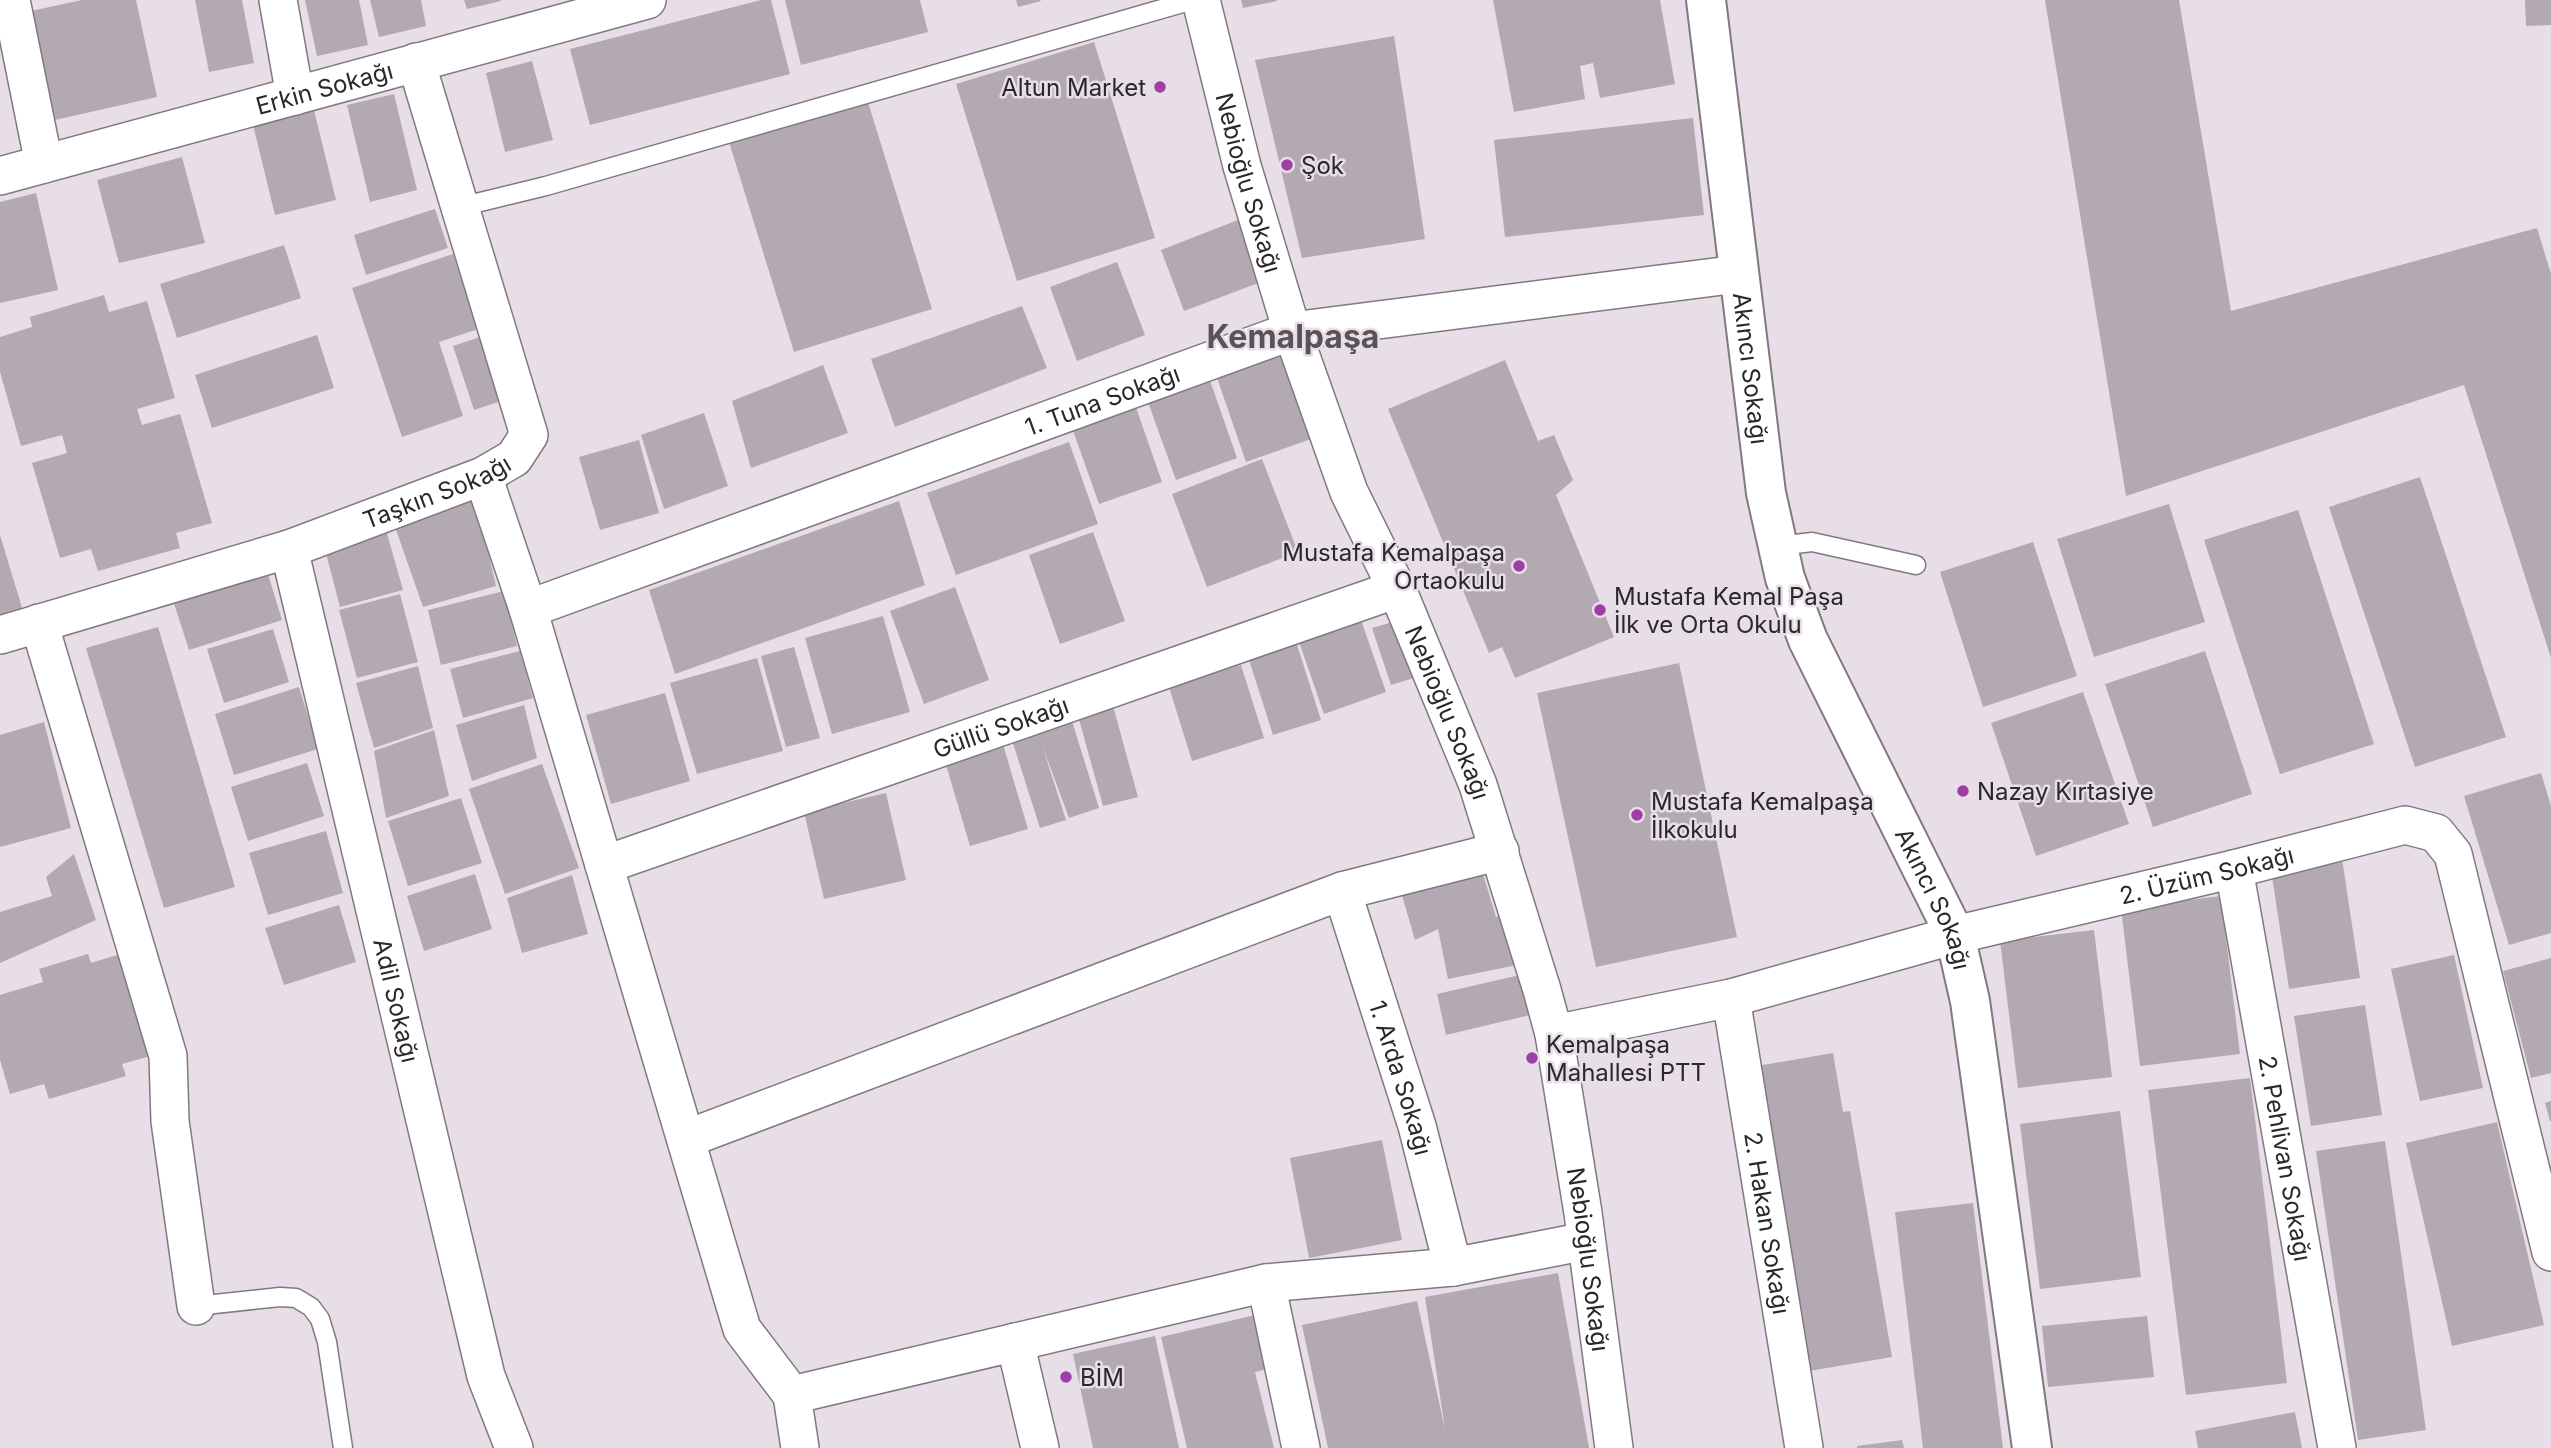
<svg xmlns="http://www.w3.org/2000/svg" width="2551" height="1448" font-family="Inter,sans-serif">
<rect width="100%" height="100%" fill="#e7dee7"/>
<path fill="#b2a9b2" d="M82,0H136L157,97L55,120L31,11Z
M195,0H242L254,63L209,72Z
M305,0H359L368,45L317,56Z
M370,0H421L426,26L379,37Z
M464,0H501V1L467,9Z
M761,0H771L790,74L590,125L570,49Z
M785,0H920L928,32L801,65Z
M1016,0H1040L1041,1L1018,7Z
M1241,0H1277V1L1243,8Z
M1493,0H1660L1675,84L1600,98L1593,63L1580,66L1585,99L1514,112Z
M2045,0H2179L2231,311L2537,228L2551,274V658L2464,385L2126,496Z
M2525,0H2551V25L2526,26Z
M1394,36L1425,239L1302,258L1255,60Z
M1094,42L1155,238L1017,281L956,84Z
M532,61L553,140L505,152L486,73Z
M394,94L417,190L370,202L347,105Z
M867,99L932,309L794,352L729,142Z
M314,110L336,200L275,215L253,125Z
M1693,118L1704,215L1505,237L1494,140Z
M182,157L205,243L119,263L97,180Z
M36,193L58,290L0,303V202Z
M435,209L448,248L366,275L354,235Z
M1238,220L1261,282L1184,311L1161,250Z
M284,245L301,298L177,338L160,284Z
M453,254L478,329L439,342L463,416L402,437L352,288Z
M1117,262L1145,335L1077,361L1050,287Z
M104,295L109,312L147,301L175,398L137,409L142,425L180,414L212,523L176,533L180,548L98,571L91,549L60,558L32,463L67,453L62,435L21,446L0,372V337L32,327L30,317Z
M1022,306L1047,368L895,427L871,359Z
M317,335L334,388L212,428L195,375Z
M483,336L504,400L474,410L453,346Z
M1278,346L1311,439L1246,462L1214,369Z
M1505,360L1538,441L1554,435L1573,480L1556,495L1614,637L1515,678L1502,647L1489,653L1388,409Z
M823,365L848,433L751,468L732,401Z
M1206,369L1237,458L1176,480L1144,391Z
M1133,399L1162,482L1099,504L1070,422Z
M704,413L728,486L664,509L641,435Z
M639,440L659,513L600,530L579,457Z
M1069,442L1098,524L956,575L927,493Z
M1262,459L1298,552L1207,587L1172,494Z
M2420,477L2506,737L2415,767L2329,507Z
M475,495L496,586L423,607L394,524Z
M899,501L925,585L675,674L649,590Z
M2169,504L2205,622L2094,657L2057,539Z
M2298,510L2374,744L2280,774L2204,540Z
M384,523L403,590L340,607L323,542Z
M1093,532L1125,621L1060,644L1029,555Z
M0,535L23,611L0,617Z
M2033,542L2077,676L1983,707L1940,572Z
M264,561L282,620L189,650L170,591Z
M955,587L989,680L924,704L890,611Z
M504,591L517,646L441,665L428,610Z
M400,594L418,662L357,678L339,610Z
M883,616L910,712L832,734L805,638Z
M1360,617L1386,692L1324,714L1298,639Z
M1396,621L1414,678L1391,685L1372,628Z
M158,627L235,887L164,908L86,648Z
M273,629L289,682L224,703L207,649Z
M1292,629L1321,720L1273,735L1244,644Z
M794,647L820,738L786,747L761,656Z
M520,651L533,698L463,718L450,669Z
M2205,651L2252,794L2153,827L2105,684Z
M757,658L783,751L697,774L670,683Z
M1679,663L1737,937L1596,967L1537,693Z
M1241,665L1264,738L1192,761L1169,687Z
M418,666L433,728L374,748L356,683Z
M299,687L318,749L234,775L215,714Z
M2083,692L2129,824L2036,856L1991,723Z
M665,693L690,781L611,804L586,715Z
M1112,702L1138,797L1103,806L1077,712Z
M524,705L537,758L472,781L456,725Z
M1071,718L1099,808L1069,818L1042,745L1066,820L1040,828L1010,734Z
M44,722L71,828L0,847V735Z
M434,730L449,796L386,818L374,751Z
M1002,741L1028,829L970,846L944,758Z
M307,763L324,816L248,841L231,787Z
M542,764L579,868L505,894L469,789Z
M2541,773L2551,806V933L2509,945L2464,796Z
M886,793L906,880L824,899L804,812Z
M461,798L482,863L408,886L388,821Z
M326,831L343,893L268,915L249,853Z
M2341,852L2360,978L2289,989L2270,863Z
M74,854L96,920L0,963V912L52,896L46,877Z
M1479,861L1496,917L1506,914L1517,965L1448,979L1438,929L1415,940L1399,885Z
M475,874L492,929L424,951L407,896Z
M572,875L588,934L522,953L507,898Z
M2221,896L2240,1054L2140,1066L2121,908Z
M339,905L356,962L284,985L265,928Z
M2094,930L2112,1077L2018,1088L2000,941Z
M130,951L161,1053L122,1064L126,1076L49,1099L44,1084L10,1094L0,1060V995L43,982L39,969L88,954L91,963Z
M2454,955L2483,1088L2420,1101L2391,969Z
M2551,958V1073L2531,1078L2503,971Z
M1520,975L1530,1015L1446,1035L1437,994Z
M2365,1005L2382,1115L2311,1126L2294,1016Z
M1833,1053L1843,1112L1850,1111L1892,1357L1809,1371L1757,1066Z
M2250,1078L2287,1383L2186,1395L2148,1090Z
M2551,1101V1121H2550L2545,1103Z
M2120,1111L2141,1277L2040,1289L2020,1124Z
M2497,1122L2544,1325L2452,1346L2406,1143Z
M1382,1140L1402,1240L1309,1258L1290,1158Z
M2385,1141L2426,1430L2358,1440L2316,1151Z
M1973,1203L2003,1448H1923L1895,1212Z
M1558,1273L1589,1448H1328L1302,1325L1417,1301L1445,1429L1425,1297Z
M1255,1315L1267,1369L1255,1372L1274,1448H1187L1161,1337Z
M2147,1316L2154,1377L2048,1387L2042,1326Z
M1155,1336L1179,1448H1093L1073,1354Z
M2295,1412L2302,1448H2198L2195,1431Z
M1902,1440L1904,1448H1857V1446Z"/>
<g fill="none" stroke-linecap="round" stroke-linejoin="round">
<g stroke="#817981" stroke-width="21">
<path id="lane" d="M460,207L546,186L1193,0
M1778,546L1812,542L1916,565
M196,1306L280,1297L296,1298L311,1307L320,1319L327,1342L343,1448"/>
</g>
<g stroke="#817981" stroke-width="40">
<g id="street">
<path d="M11,0L44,164"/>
<path d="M278,0L295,96"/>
<path id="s1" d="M1201,0L1242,166L1292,331L1349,492L1397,589L1478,785L1542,990L1554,1034L1583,1213L1614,1448"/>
<path id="s2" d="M0,176L647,0"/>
<path d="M483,476L528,609L742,1329L792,1395L1266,1283L1453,1267L1586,1241"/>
<path id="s3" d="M289,549L486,1376L514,1448"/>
<path id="s4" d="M528,609L1292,331L1738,274"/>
<path d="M39,623L168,1056L170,1121L196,1306"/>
<path id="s5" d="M0,635L289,549L483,476L514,458L529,435L416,62"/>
<path id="s6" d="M604,865L1397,589"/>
<path id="s7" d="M2234,869L2337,1448"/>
<path id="s8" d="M1342,891L1417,1126L1453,1267"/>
<path id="s9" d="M1731,998L1804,1448"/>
<path id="s10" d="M1554,1034L1731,998L1955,935L2234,869L2405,825L2436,833L2453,854L2551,1252"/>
<path d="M686,1139L1342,891L1500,851"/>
<path d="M1266,1283L1301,1448"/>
<path d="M1015,1342L1040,1448"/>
<path d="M792,1395L800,1448"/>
</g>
</g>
<g stroke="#817981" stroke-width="42">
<g id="secondary">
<path id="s11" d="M1706,0L1766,493L1785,578L1808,640L1955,935L1970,1001L2032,1448"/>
</g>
</g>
<use href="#lane" stroke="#fff" stroke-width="18"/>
<use href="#street" stroke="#fff" stroke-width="37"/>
<use href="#secondary" stroke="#fff" stroke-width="38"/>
</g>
<g fill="#9e3ea6" stroke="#e7dee7" stroke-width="2.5">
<circle cx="1160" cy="87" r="7"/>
<circle cx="1287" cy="165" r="7"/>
<circle cx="1519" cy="566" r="7"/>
<circle cx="1600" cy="610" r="7"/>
<circle cx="1963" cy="791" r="7"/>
<circle cx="1637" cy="815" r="7"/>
<circle cx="1532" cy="1058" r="7"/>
<circle cx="1066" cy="1377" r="7"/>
</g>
<g text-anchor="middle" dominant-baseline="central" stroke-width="5" stroke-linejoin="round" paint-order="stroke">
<g font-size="24" fill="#2b272b" stroke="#e7dee7" text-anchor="start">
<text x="1146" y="87" text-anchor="end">Altun Market</text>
<text x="1301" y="165">Şok</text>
<text x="1505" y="552" text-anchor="end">Mustafa Kemalpaşa<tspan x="1505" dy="28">Ortaokulu</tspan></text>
<text x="1614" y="596">Mustafa Kemal Paşa<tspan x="1614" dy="28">İlk ve Orta Okulu</tspan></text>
<text x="1977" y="791">Nazay Kırtasiye</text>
<text x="1651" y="801">Mustafa Kemalpaşa<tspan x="1651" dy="28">İlkokulu</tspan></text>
<text x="1546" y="1044">Kemalpaşa<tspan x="1546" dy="28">Mahallesi PTT</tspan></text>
<text x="1080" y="1377">BİM</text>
</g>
<g font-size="24" fill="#2b272b" stroke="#e7dee7">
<text stroke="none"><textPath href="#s2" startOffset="336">Erkin Sokağı</textPath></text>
<text stroke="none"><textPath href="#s1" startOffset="189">Nebioğlu Sokağı</textPath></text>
<text stroke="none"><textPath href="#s11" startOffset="371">Akıncı Sokağı</textPath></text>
<text stroke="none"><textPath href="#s4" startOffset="611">1. Tuna Sokağı</textPath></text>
<text stroke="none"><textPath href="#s5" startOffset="460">Taşkın Sokağı</textPath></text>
<text stroke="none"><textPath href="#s1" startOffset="756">Nebioğlu Sokağı</textPath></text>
<text stroke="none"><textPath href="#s6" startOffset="420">Güllü Sokağı</textPath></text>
<text stroke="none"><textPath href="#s10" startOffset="672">2. Üzüm Sokağı</textPath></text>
<text stroke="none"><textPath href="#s11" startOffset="938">Akıncı Sokağı</textPath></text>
<text stroke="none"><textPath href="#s3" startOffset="464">Adil Sokağı</textPath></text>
<text stroke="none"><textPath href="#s8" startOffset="196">1. Arda Sokağı</textPath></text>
<text stroke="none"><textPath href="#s7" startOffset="294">2. Pehlivan Sokağı</textPath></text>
<text stroke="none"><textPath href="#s9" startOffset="228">2. Hakan Sokağı</textPath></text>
<text stroke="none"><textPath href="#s1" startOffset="1323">Nebioğlu Sokağı</textPath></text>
</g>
<g font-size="32" font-weight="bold" fill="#595259" stroke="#e7dee7">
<text x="1293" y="336">Kemalpaşa</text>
</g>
</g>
</svg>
